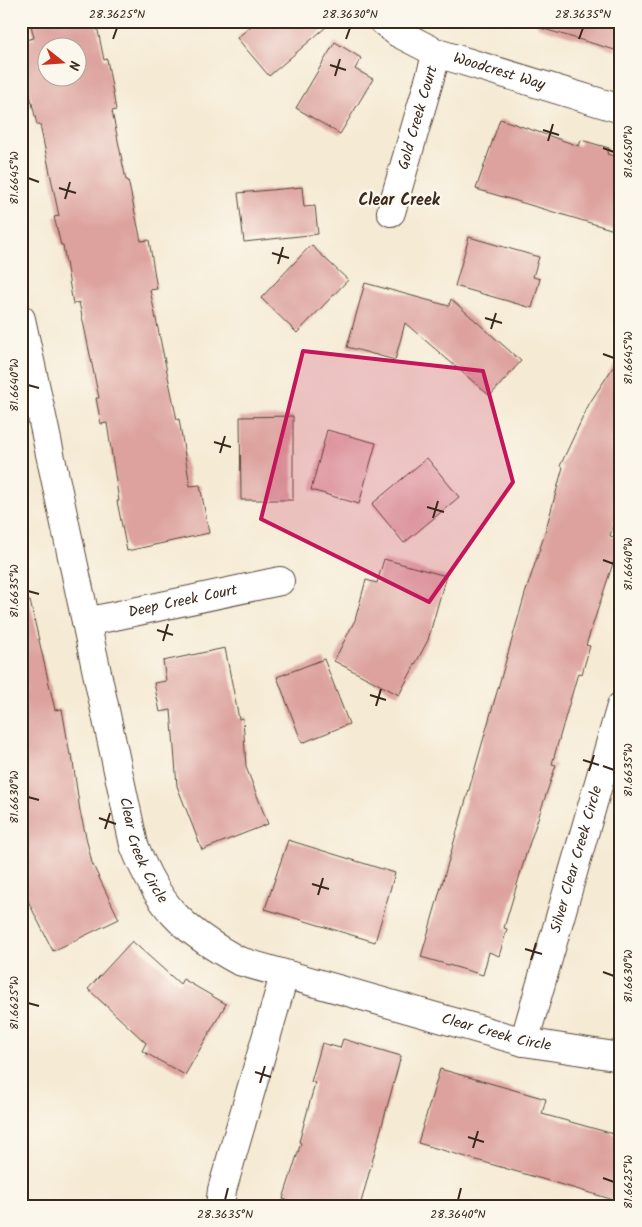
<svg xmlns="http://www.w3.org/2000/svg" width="642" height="1227" font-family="Kalam,sans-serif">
<rect width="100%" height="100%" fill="#fbf7ec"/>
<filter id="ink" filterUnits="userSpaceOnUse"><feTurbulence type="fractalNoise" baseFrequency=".02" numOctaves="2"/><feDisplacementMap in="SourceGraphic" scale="10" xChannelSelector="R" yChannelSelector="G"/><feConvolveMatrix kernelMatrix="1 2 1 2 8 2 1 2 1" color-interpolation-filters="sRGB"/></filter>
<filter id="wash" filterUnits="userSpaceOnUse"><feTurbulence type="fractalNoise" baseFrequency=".0096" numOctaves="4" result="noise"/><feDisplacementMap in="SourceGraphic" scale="20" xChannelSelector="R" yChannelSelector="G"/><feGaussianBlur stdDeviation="1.12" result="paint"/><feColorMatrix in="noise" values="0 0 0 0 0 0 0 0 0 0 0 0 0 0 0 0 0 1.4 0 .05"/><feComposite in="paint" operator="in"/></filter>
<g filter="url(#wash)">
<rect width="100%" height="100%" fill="#f5ead4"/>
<g id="blocks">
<path fill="#dda29e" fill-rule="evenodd" d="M30,21H96L104,60L107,59L116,110L112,111L126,180H128L141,241L149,240L157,289L150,290L177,420L179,419L190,486L200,485L209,533L127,551L117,501H119L107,423L101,424L96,398H99L79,302L73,304L63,245H61L54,217L59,216L40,125H37L21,54V41L34,38ZM48,48H78V78H48Z
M257,21H333L269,76L237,38Z
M538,21H621V31L615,50L537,27Z
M335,42L361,58L355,69L373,79L340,134L296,108Z
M500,119L579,146L581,140L609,148L607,154L621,158V232L476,189Z
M302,187L304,207L315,206L318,234L244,242L238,193Z
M469,237L539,257L533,277L540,279L532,308L455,286Z
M311,245L348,280L297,333L261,298Z
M365,283L449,306L451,299L521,361L490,396L405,323L395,360L347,347Z
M621,355V500L610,536L621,539L586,645L590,646L582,674L578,673L552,764L556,765L527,851L504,928L507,929L499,956L489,952L483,975L421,957L525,594L544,536L563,467L560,466L589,404Z
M293,416V500H241L240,417Z
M327,430L376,443L359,504L311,490Z
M427,458L459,497L404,543L372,504Z
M384,559L446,576L428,640L399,695L334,661L355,620L366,580L377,583Z
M30,601L55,710L62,709L70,755H72L80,811L92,863L119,919L53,951L21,887V602Z
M225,648L239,719L243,718L246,767L268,824L202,850L177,786L171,710L160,712L154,683L166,681L163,661Z
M324,659L349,724L302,743L277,677Z
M288,840L395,873L375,942L265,909Z
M132,941L180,984L183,979L226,1004L185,1075L142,1051L146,1043L88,989Z
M343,1039L401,1056L360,1206H303L283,1199L301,1143L299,1142L315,1083L311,1082L322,1043L340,1048Z
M440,1069L546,1099L542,1114L621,1136V1202L418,1143Z"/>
</g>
</g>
<g filter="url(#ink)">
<use href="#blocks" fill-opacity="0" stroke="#574739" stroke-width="1"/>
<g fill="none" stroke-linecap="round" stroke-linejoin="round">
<g stroke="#574739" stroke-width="30">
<g id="minor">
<path id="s1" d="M383,21L398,33L437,53L621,109"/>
<path id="s2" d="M391,212L437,53"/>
<path id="s3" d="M21,319L134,845C158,906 182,930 239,961L524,1042L621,1057"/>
<path id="s4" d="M86,622L280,581"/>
<path id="s5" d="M524,1042L621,706"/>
<path d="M220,1206L222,1190L284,976"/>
</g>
</g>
<use href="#minor" stroke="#fff" stroke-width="28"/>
</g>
</g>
<path fill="#c2185b" fill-opacity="0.2" stroke="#c2185b" stroke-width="4" stroke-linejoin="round" d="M303,351L483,371L513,482L429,602L261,519Z"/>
<path fill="none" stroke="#3b2a1e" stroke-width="2" d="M113,39L117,28M346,39L350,28M579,39L583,28M330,65L346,70M335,76L340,59M543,130L559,135M548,141L553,124M603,148L614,152M28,178L39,182M59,188L76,193M65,199L70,182M272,253L289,258M278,264L283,247M485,318L502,323M491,329L496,313M603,354L614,358M28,385L39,388M214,442L231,447M220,453L225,436M427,507L444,512M433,518L438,501M603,560L614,564M28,591L39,594M157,630L173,635M163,641L168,624M370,695L386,700M376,706L381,689M583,760L599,765M603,766L614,770M589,771L594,755M28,797L39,800M99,818L116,824M105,829L110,813M312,884L329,889M318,895L323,878M525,949L542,954M531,960L536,943M603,972L614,976M28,1003L39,1006M255,1072L271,1077M260,1083L265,1066M468,1137L484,1142M473,1148L478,1131M603,1178L614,1182M225,1200L228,1188M458,1200L461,1188"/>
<g text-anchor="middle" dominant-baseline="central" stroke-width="5" stroke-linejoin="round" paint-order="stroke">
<g font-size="15" fill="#3b2a1e" stroke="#fbf7ec">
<text stroke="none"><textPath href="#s1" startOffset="128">Woodcrest Way</textPath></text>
<text stroke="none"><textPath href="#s2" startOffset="98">Gold Creek Court</textPath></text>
<text stroke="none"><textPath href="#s4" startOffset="99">Deep Creek Court</textPath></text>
<text stroke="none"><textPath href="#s3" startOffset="546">Clear Creek Circle</textPath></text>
<text stroke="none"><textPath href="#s5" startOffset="190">Silver Clear Creek Circle</textPath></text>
<text stroke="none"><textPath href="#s3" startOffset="966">Clear Creek Circle</textPath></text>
</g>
<g font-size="16" font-weight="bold" fill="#3b2a1e" stroke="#fbf7ec">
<text x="399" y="200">Clear Creek</text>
</g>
</g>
<rect width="642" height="1227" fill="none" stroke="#fbf7ec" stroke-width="55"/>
<g transform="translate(62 62) rotate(107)"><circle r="24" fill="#fbf7ec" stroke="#aea59a"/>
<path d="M0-4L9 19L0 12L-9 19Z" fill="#c8321e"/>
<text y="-8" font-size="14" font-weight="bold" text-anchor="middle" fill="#3b2a1e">N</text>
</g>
<rect x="28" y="28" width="586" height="1172" fill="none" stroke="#3b2a1e" stroke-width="2"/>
<g font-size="12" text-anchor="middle" fill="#3b2a1e">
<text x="117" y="18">28.3625°N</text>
<text x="350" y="18">28.3630°N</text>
<text x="583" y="18">28.3635°N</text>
<text transform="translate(628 152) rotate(-90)" y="4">81.6650°W</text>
<text transform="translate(14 178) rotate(-90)" y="4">81.6645°W</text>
<text transform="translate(628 358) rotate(-90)" y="4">81.6645°W</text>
<text transform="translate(14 385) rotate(-90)" y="4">81.6640°W</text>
<text transform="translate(628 564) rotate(-90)" y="4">81.6640°W</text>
<text transform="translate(14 591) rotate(-90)" y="4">81.6635°W</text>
<text transform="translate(628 770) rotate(-90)" y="4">81.6635°W</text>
<text transform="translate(14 797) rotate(-90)" y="4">81.6630°W</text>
<text transform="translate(628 976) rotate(-90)" y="4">81.6630°W</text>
<text transform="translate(14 1003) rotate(-90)" y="4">81.6625°W</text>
<text transform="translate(628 1182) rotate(-90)" y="4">81.6625°W</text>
<text x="225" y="1218">28.3635°N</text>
<text x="458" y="1218">28.3640°N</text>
</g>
</svg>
